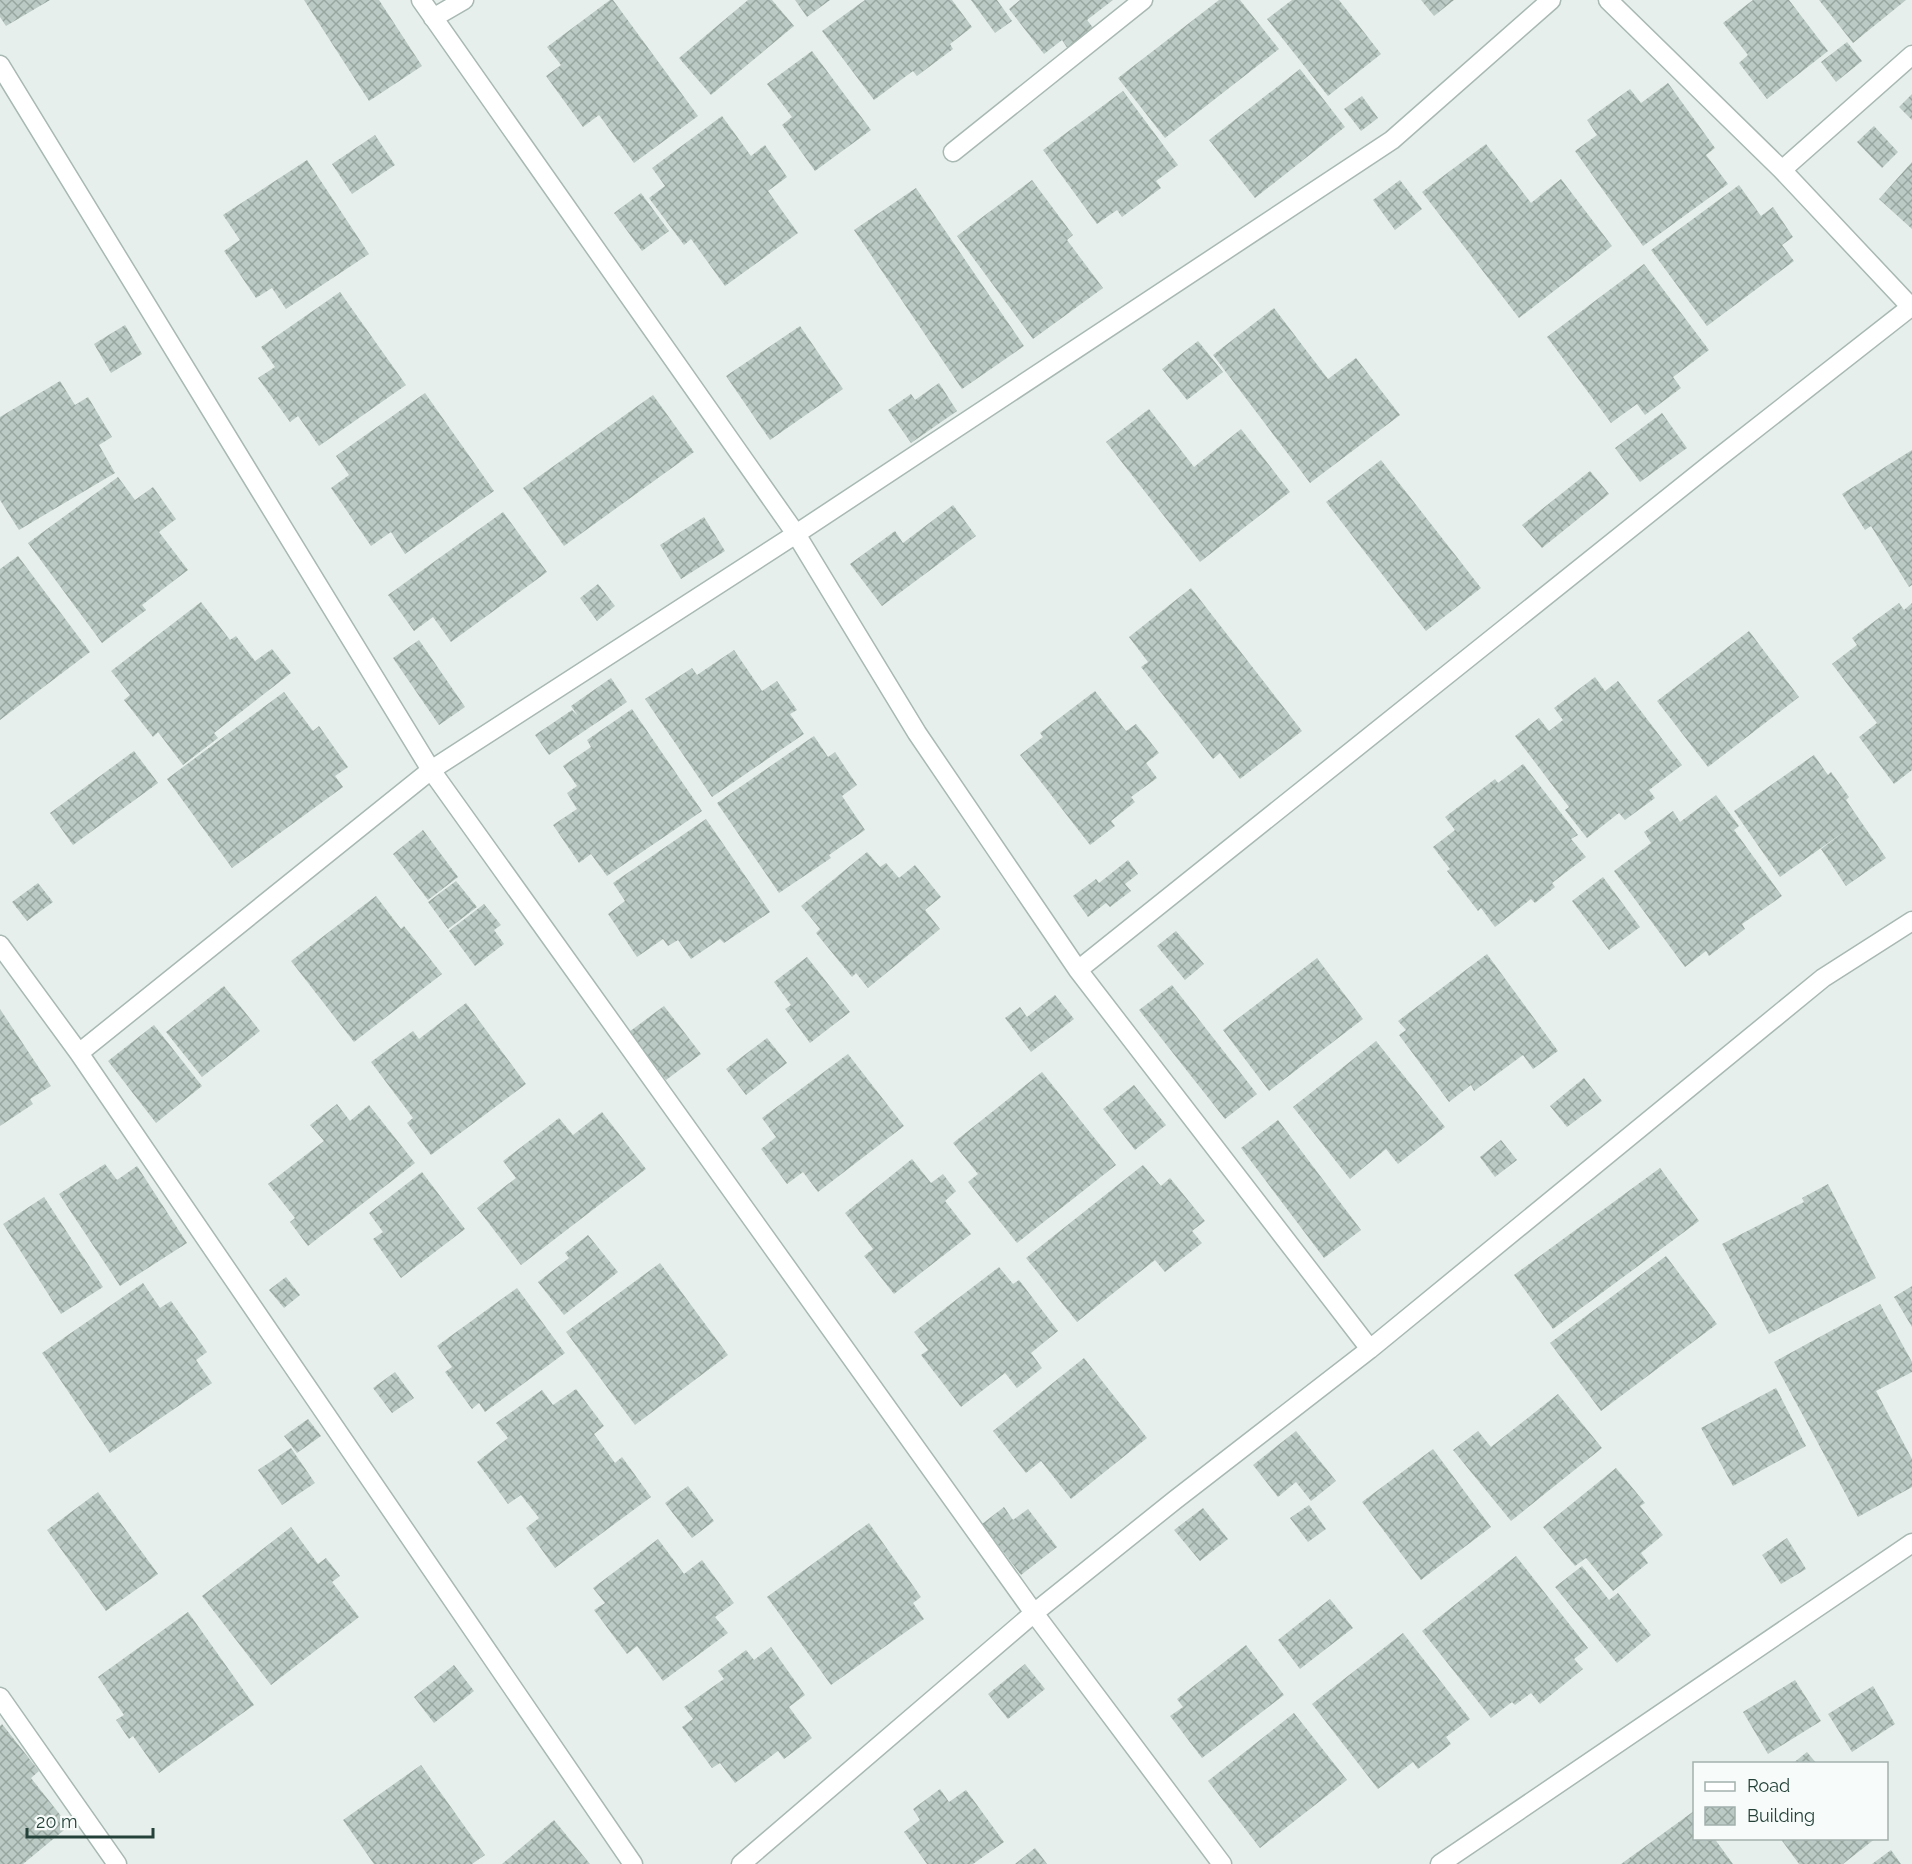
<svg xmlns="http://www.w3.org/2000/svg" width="1912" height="1864" font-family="Raleway,sans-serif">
<defs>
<pattern id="building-cross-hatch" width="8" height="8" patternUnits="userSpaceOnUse" patternTransform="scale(1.5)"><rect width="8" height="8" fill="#bbcac4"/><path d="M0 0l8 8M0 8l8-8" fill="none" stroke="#98a6a0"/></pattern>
</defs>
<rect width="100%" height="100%" fill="#e6efeb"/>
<path fill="url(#building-cross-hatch)" d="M0,0H50L6,26L0,17Z
M304,0H379L422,66L369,101Z
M610,0H613L698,116L634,163L599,115L583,127L546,76L561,65L547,47Z
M748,0H772L794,26L711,95L679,58Z
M795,0H830L807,17Z
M865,0H952L972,27L950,44L953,49L917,76L913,71L874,100L822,31Z
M971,0H997L1012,21L995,33Z
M1020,0H1113L1087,20L1094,29L1068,49L1062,40L1044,54L1009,9Z
M1219,0H1240L1279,49L1165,138L1118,78Z
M1292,0H1339L1381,54L1328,96L1267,19Z
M1421,0H1454L1434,16Z
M1753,0H1789L1828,51L1767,99L1739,63L1748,55L1723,23Z
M1819,0H1906L1853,43Z
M1847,42L1862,61L1836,82L1821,62Z
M812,51L871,130L815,171L782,125L792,117L767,84Z
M1300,69L1345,127L1255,198L1209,140Z
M1668,83L1715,148L1706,155L1728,184L1643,246L1575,151L1597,135L1587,120L1630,89L1641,103Z
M1123,91L1178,165L1156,181L1161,188L1122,217L1117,210L1097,224L1043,150Z
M1912,94V120L1899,107Z
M1362,96L1378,118L1361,131L1344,109Z
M722,116L751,156L765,145L787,177L768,191L798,233L725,286L691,239L684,245L649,198L665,186L652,168Z
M1874,126L1898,152L1882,168L1857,142Z
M375,135L395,165L352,194L332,164Z
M1486,144L1531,203L1561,179L1612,246L1519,318L1422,192Z
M307,160L369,254L286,309L272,288L256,298L224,251L240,240L223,215Z
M1912,162V229L1879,199Z
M1032,180L1073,235L1067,240L1103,288L1033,339L957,236Z
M1400,180L1422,209L1395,230L1373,200Z
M1739,185L1761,216L1773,207L1793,237L1782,245L1794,261L1707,326L1651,250Z
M916,188L1024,346L962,389L854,230Z
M641,193L669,231L642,251L614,213Z
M1644,264L1709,350L1673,377L1681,388L1645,415L1637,404L1611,423L1547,337Z
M340,292L406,385L319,446L298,416L290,422L258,378L275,367L261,347Z
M1274,308L1328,379L1356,358L1400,415L1310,483L1213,355Z
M125,325L142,354L111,373L94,344Z
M800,326L843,389L770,440L726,376Z
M1198,341L1223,372L1187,400L1162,369Z
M60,381L75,405L88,397L112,437L99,445L115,473L19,530L0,500V417Z
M939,383L957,411L911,443L888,410L911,394L915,400Z
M425,393L494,491L405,554L391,532L371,546L331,488L349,475L336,456Z
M653,395L694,452L564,546L523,488Z
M1149,409L1194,467L1241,429L1290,492L1200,562L1106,442Z
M1662,413L1687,448L1640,482L1615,448Z
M1912,450V585L1909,587L1871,526L1865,530L1842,494Z
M1381,460L1481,588L1426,631L1326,502Z
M1590,471L1609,494L1542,548L1522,525Z
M118,477L135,500L153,487L176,519L159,532L188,570L142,605L146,610L102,643L28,543Z
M953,505L976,536L882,606L850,564L895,531L903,543Z
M503,512L547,572L451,642L433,617L414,631L388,595Z
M704,517L725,551L681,579L660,545Z
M18,556L90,652L0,720V569Z
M598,584L615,606L597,621L580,598Z
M1191,588L1302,731L1240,779L1220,753L1213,759L1141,667L1148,662L1129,637Z
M201,602L230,640L236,636L255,661L272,649L291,673L214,733L218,738L183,765L158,732L153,737L124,700L130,695L111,671Z
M1899,603L1904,610L1912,603V770L1894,784L1859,737L1877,723L1832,664L1857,645L1852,638Z
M1749,631L1799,697L1708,767L1657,701Z
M419,640L465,707L439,725L393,658Z
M734,650L762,691L777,681L797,710L790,714L804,734L712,797L645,699L692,668L697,675Z
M1595,677L1605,691L1618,681L1682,765L1649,790L1655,798L1625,820L1619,813L1587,838L1565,810L1569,807L1515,736L1539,718L1549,731L1563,720L1554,708Z
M611,678L627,702L549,755L535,735L572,710L578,716L571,706Z
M1095,691L1126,731L1136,724L1159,753L1146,763L1157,778L1131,797L1135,802L1111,821L1115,826L1090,845L1020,755L1043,737L1040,733Z
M284,692L313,731L319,726L348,767L335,776L343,787L232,868L167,779Z
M632,709L702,811L607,876L591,854L579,863L553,825L577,809L567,793L577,786L563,766L591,747L587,740Z
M814,736L828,757L835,752L857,785L842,796L865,830L829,855L831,858L779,893L717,803Z
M134,751L158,783L73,845L50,813Z
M1814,755L1828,775L1831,772L1849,797L1846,800L1886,858L1846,886L1821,849L1848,829L1780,877L1734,811Z
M1523,764L1578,835L1571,839L1586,857L1552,883L1555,887L1535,903L1531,899L1495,927L1481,908L1478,911L1447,871L1450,869L1433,847L1455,830L1445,817L1495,779L1498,783Z
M1716,795L1739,826L1734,830L1782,896L1742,924L1745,929L1709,956L1706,951L1685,967L1614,871L1651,843L1644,832L1673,811L1680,822Z
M706,819L770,912L724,943L720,939L691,959L678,940L668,946L663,939L637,957L608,914L625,901L613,883Z
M423,830L458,877L428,900L393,854Z
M867,852L880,867L886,863L899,878L915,865L941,897L925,910L940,929L868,988L856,973L852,977L816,933L820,929L801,906Z
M1128,860L1138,874L1125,884L1131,891L1110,907L1106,903L1088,917L1073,896L1096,879L1099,883Z
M1603,877L1640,927L1609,950L1572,901Z
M456,881L477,907L448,929L428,902Z
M38,883L53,902L27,921L12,902Z
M376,896L401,929L404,926L442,974L354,1042L291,961Z
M484,904L501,925L494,930L504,944L475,966L449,931Z
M1176,931L1204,964L1185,980L1157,946Z
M1487,954L1558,1051L1533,1069L1523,1055L1474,1091L1471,1085L1449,1102L1399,1035L1406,1030L1398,1021Z
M807,957L850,1012L810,1043L785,1009L791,1005L774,982Z
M1317,958L1363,1019L1269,1091L1223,1030Z
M1172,985L1257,1094L1225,1119L1139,1010Z
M224,986L260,1031L202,1077L166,1032Z
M1055,995L1074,1019L1031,1052L1005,1018L1020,1007L1027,1017Z
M466,1003L526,1084L431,1155L407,1123L413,1118L371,1062L413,1031L419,1039Z
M664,1006L701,1054L666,1080L629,1032Z
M0,1009L51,1086L30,1099L33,1104L0,1126Z
M154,1025L202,1086L156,1123L108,1061Z
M767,1038L787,1063L746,1095L726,1069Z
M1376,1041L1445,1127L1398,1164L1386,1149L1350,1179L1293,1107Z
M848,1054L904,1126L818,1192L803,1172L787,1184L761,1149L776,1137L762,1118Z
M1042,1072L1116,1165L1017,1243L968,1182L978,1174L953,1143Z
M1584,1078L1602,1101L1567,1127L1550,1106Z
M1134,1085L1166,1125L1135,1150L1103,1109Z
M337,1104L350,1121L369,1105L415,1163L308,1246L290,1222L295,1218L268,1184L324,1141L310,1125Z
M602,1112L646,1169L521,1265L477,1208L516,1178L503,1161L559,1118L573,1135Z
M1278,1120L1361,1230L1324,1258L1241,1148Z
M1501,1140L1517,1160L1495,1177L1480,1157Z
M912,1159L931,1183L943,1174L956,1191L945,1201L971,1234L894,1294L864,1256L873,1249L845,1213Z
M105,1164L117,1180L137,1166L187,1243L120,1286L59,1194Z
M1143,1165L1161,1186L1170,1178L1205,1221L1192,1231L1202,1243L1165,1272L1155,1260L1077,1322L1026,1258Z
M1660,1168L1699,1221L1553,1329L1514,1275Z
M422,1172L465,1229L401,1278L373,1239L383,1232L369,1213Z
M1828,1184L1876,1278L1769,1334L1722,1244L1804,1202L1802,1198Z
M44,1197L103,1287L61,1314L3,1224Z
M588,1235L618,1272L564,1315L538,1282L569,1258L565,1253Z
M1666,1256L1717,1324L1601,1411L1550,1343Z
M660,1263L728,1355L635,1425L566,1332Z
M999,1267L1013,1284L1019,1280L1058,1331L1031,1353L1042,1368L1017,1388L1005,1373L961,1407L921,1355L928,1350L914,1332Z
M286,1277L300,1295L284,1308L269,1290Z
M143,1283L160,1308L171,1301L207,1352L196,1360L212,1383L110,1453L42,1353Z
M1912,1286V1327L1894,1297Z
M517,1288L565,1353L485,1412L479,1403L472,1409L445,1372L452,1367L437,1346Z
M1880,1304L1912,1362V1372L1876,1391L1912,1459V1487L1858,1517L1774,1362Z
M1084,1358L1147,1438L1071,1499L1041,1461L1026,1473L993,1431Z
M395,1372L414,1398L392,1413L373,1388Z
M1776,1388L1806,1446L1733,1486L1701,1428Z
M576,1389L604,1426L594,1434L615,1463L622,1457L651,1497L555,1568L526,1528L539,1518L521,1495L508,1504L477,1462L508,1438L496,1423L542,1390L553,1405Z
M1558,1394L1602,1448L1511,1521L1453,1450L1478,1431L1491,1447Z
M308,1419L321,1436L297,1453L284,1436Z
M1296,1431L1336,1481L1311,1501L1296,1482L1278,1497L1253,1465Z
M291,1448L315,1483L282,1505L258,1470Z
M1433,1449L1491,1527L1421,1580L1362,1502Z
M1616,1468L1645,1503L1640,1506L1663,1535L1641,1553L1648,1563L1613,1591L1586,1558L1575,1566L1543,1527Z
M688,1486L714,1521L692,1538L665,1503Z
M98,1492L158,1574L106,1611L47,1530Z
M1309,1505L1326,1529L1308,1542L1290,1518Z
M1004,1507L1013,1520L1028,1509L1057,1547L1021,1575L982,1524Z
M1203,1508L1228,1539L1200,1561L1174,1530Z
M869,1523L921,1597L913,1603L924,1619L831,1685L767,1597Z
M291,1527L318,1564L326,1558L340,1576L332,1582L359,1617L271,1685L202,1596Z
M1787,1538L1806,1569L1781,1584L1762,1555Z
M658,1539L684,1574L702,1560L734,1603L715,1617L728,1633L663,1681L637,1646L627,1654L594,1610L605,1603L593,1588Z
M1516,1556L1588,1648L1574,1659L1583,1669L1540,1704L1531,1693L1515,1705L1512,1702L1491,1718L1422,1631Z
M1582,1566L1609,1600L1618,1593L1651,1635L1617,1663L1555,1587Z
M1330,1599L1353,1628L1300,1669L1278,1640Z
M188,1612L254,1705L159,1773L133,1736L129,1739L116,1720L124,1715L98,1677Z
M1403,1633L1470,1719L1446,1737L1451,1744L1418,1769L1413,1762L1378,1789L1312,1704Z
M1246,1645L1284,1695L1202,1758L1170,1716L1183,1707L1177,1699Z
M771,1647L805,1695L789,1707L812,1738L784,1759L778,1751L735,1783L720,1763L712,1768L682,1727L693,1719L684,1707L724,1679L718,1671L746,1650L754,1660Z
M1025,1664L1045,1689L1008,1719L988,1694Z
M454,1665L474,1691L434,1723L414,1697Z
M1795,1680L1821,1721L1768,1754L1743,1712Z
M1873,1686L1895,1724L1852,1752L1828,1714Z
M1294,1713L1347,1780L1260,1848L1208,1781Z
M2,1724L39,1771L31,1778L69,1826L23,1864H0V1726Z
M1807,1752L1817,1764H1792Z
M421,1765L485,1855L472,1864H374L343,1820Z
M940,1789L949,1802L966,1790L1004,1842L973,1864H927L904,1832L920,1820L913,1809Z
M1694,1811V1838H1714L1733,1864H1621Z
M554,1820L590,1864H502Z
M1780,1838H1876L1843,1864H1799Z
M1035,1848L1047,1864H1015Z
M1891,1850L1901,1864H1872Z"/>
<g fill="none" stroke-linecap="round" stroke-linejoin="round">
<g stroke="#a8b8b2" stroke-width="21">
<path id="street" d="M421,0L796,534L1392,140L1551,0
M1608,0L1782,170L1911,307
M433,18L464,0
M0,65L431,770L1034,1613L1222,1864
M953,152L1143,0
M1782,170L1912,55
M0,945L79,1053L633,1864
M1078,970L1713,462L1912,306
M79,1053L431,770L796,534L917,733L1078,970L1370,1349
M0,1697L117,1864
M741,1864L1034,1613L1175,1500L1370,1349L1823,978L1912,921
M1440,1864L1912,1543"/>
</g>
<use href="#street" stroke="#fff" stroke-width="18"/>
</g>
<rect x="1693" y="1762" width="195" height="78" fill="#f7fbf9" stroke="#a3b1ad" stroke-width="1.5"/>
<rect x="1705" y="1782" width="30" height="9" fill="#ffffff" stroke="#a3b1ad" stroke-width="1.5"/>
<text x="1747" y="1792" font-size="18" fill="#24423a">Road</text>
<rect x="1705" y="1807" width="30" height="18" fill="url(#building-cross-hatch)" stroke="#a3b1ad" stroke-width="1.5"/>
<text x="1747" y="1822" font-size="18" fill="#24423a">Building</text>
<path d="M27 1828v9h126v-9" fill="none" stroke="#24423a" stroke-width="3"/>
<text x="36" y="1828" font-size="18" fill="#24423a" stroke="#f7fbf9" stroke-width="4.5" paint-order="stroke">20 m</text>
</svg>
